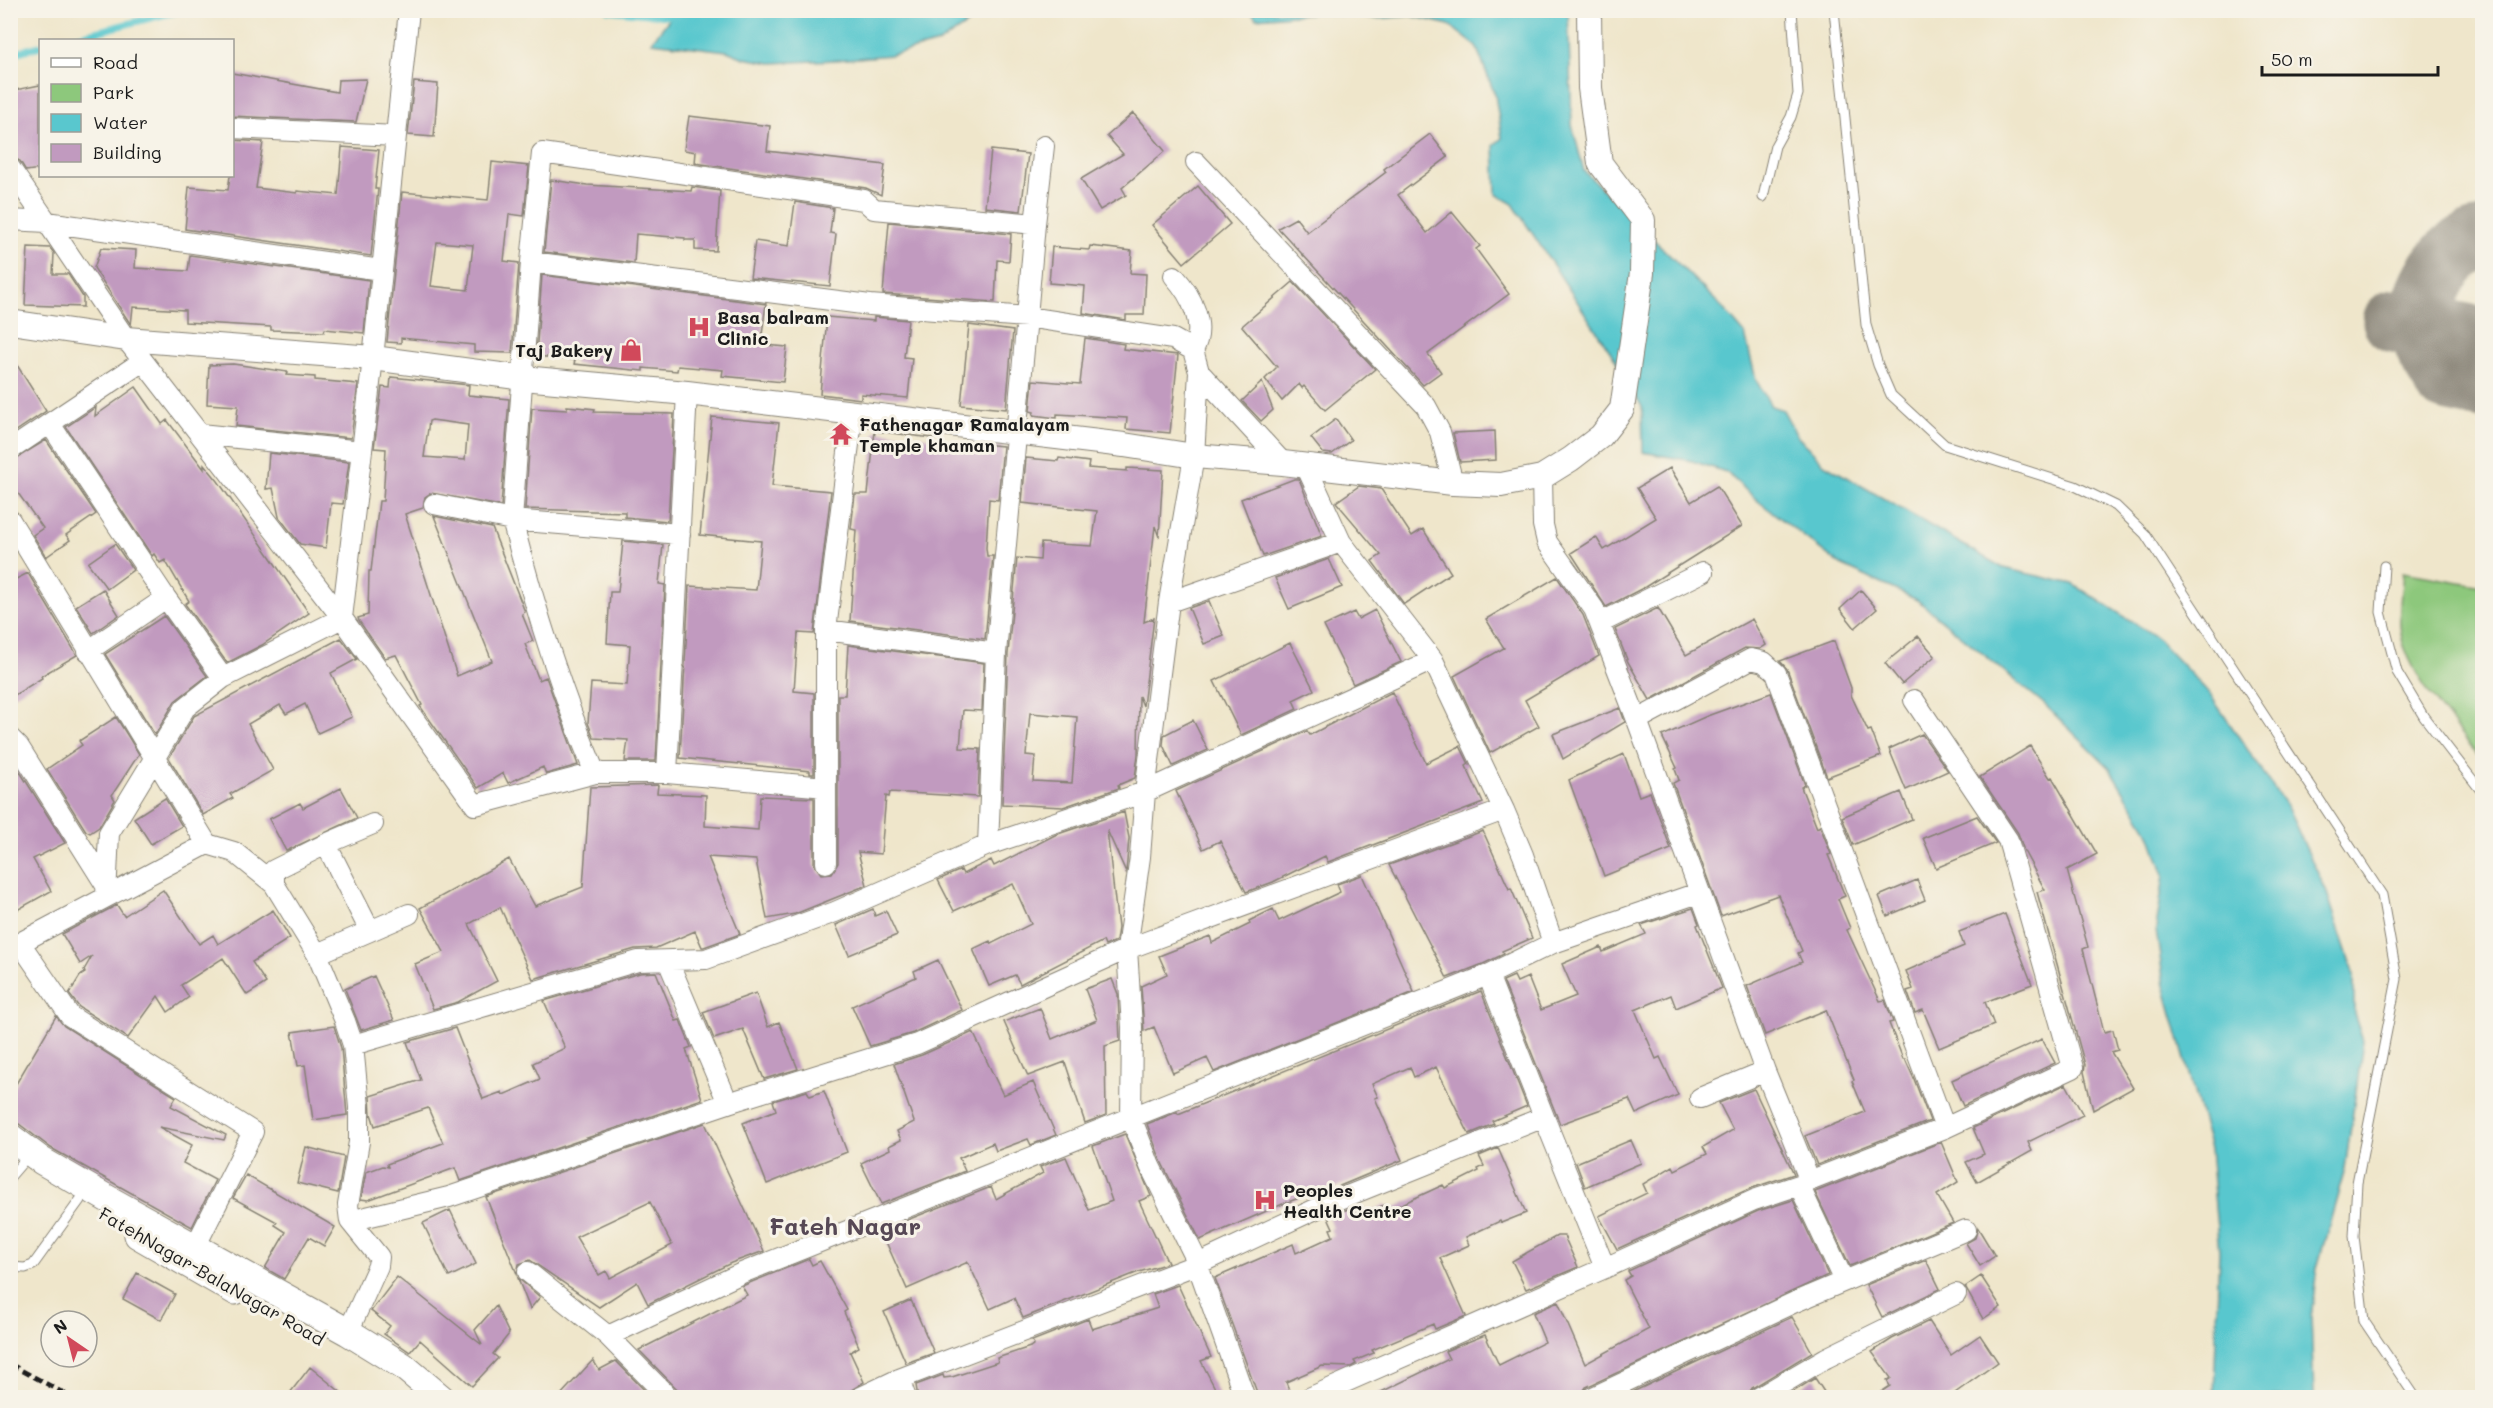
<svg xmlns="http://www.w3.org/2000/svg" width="2493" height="1408" font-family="Mali,sans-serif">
<rect width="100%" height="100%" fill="#f7f3e8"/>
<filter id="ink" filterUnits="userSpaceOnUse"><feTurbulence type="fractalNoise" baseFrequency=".0167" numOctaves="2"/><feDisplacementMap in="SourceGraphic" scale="12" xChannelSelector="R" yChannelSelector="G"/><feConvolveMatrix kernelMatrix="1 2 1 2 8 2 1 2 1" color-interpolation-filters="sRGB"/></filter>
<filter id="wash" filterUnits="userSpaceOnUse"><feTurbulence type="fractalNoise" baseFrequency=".008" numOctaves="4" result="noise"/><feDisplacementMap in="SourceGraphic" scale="24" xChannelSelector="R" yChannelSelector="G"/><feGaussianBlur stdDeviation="1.35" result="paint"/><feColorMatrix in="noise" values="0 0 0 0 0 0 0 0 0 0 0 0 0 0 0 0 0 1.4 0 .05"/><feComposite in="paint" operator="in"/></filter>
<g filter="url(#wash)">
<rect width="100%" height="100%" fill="#efe6cb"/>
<path fill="#8dc87c" stroke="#54724c" stroke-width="1.5" d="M2403,572L2482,586V760C2454,724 2420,690 2404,646C2396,623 2401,596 2403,572Z"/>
<path fill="#59c7ce" stroke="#3a7275" stroke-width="1.5" d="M676,11V10L1003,11L972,21L939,43L891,55L836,60L771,63L744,58L727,51L651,42Z
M1251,11H1568L1572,125L1584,171L1719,304L1745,334L1756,380L1771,406L1783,410L1797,436L1824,464L2003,568L2073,584L2155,636L2208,692L2287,807L2327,893L2354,975V1014L2363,1041L2345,1169L2317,1268L2311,1317L2314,1397H2214L2219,1251L2210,1149L2164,985L2156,929L2164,875L2150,834L2110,769L2043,703L1917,600L1841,565L1758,501L1726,472L1692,461L1643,452L1642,407L1613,356L1513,204L1496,194L1494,145L1502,138L1495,95L1476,46L1449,25L1411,16L1373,19L1318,13L1256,18Z"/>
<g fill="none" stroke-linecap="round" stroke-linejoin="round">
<path stroke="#59c7ce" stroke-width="7" d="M609,10L678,17
M64,40L182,10
M10,54L40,46"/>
<path stroke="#868174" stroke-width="63" d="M2482,240C2447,245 2421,292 2421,325C2421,344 2436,364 2445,380L2482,388
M2394,321L2482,338"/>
</g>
<g id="blocks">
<path fill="#c19abf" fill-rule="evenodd" d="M232,73L337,92L338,80L366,79L356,122L232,116Z
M414,82L438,84L434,137L408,135Z
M40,85V169L26,171L20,161L10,156V91Z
M1133,113L1165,151L1122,188L1126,195L1100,210L1081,179L1123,154L1107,136Z
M689,116L770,126L767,151L885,165L881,195L866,188L695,163L696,152L684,150Z
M1430,134L1448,157L1398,195L1427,233L1452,212L1480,246L1476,249L1509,294L1428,354L1441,372L1423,385L1278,228L1296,218L1307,232L1386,172L1384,169Z
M232,140L263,142L256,188L297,193V191L338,195L342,147L379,150L375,189H378L371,256L185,229L189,187L228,190L230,176H232Z
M991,150L1028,154L1021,211L985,207Z
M492,162L529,166L524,216L509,214L504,261L519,263L512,353L474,352V345L401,338V343L387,342L402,192L488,200ZM437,242L473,245L468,290L431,286Z
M551,180L587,185L691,191L692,187L720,191L716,251L695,250V240H685V238L636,234L634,263L544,252Z
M1198,186L1230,224L1184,263L1152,225Z
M795,202L833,208L830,233L836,234L830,286L750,278L755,241L789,246Z
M889,222L1011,234L1009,261L997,260L995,302L883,294Z
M1090,246L1132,251L1130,273L1146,274L1144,315H1126V320L1083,313L1085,286L1049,283L1052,247L1089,250Z
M28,247L50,248L54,253L53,274H68L83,297V307L25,305Z
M101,248L136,250L135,268L188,271L190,255L369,280L364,333L325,329L324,332L271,330V327L185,322V310L133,307L131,325L94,268Z
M542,275L766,304L762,335L766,336L765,345L787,347L783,382L722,376L723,370L678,366L677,371L643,368V371L574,364L575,360L536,356Z
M1293,282L1375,369L1325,410L1304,386L1302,388L1299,384L1282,401L1265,379L1277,367L1242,326Z
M827,317L874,321V317L908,320L904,357L912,358L908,398L861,394V399L820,394Z
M969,325L1013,331L1006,409L961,405Z
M1085,338L1124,344L1123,349L1178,355L1170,433L1126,429L1127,418L1057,414V418L1033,415L1034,412L1030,411L1033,380L1080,384Z
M10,354L46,411L10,435Z
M233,364L288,372L287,375L315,377V380L358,384L351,438L236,426L238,406L207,404L209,365Z
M391,377L469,385L468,395L509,399L501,506L431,493L425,497L423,508L405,514L457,676L492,661L434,516L492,528L525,612L522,614L533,641L525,644L539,680L546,677L578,765L546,774L543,767L508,783L503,773L478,788L420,706L422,705L396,655L385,658L359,621L358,618L368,615L369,571H371L379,501H383L386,449L374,448L382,387L390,388ZM432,420L468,425L465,460L424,457L429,421Z
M1262,382L1273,410L1261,421L1242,401Z
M136,387L162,424L167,420L204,469V464L218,481L309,613L262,645L227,663L185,604L189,601L165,560L160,563L154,554L152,556L66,427L96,407L95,416Z
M567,406L595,409L594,412L674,414L668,521L625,517V512L525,509L532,408L567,410Z
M712,417L779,423L772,486L831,491L814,634L798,633L794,691L814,693V774H810V771L680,758L689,586L756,590L761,541L700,535Z
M1336,419L1351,440L1332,454L1323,453L1311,438Z
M875,431L940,439V446L980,449L981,444L1003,446L998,500L989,499L986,548L987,556H993L985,639L850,621L856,530L851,529L855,494H868Z
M1495,431L1496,460L1460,462L1453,433Z
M46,440L96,514L66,535L70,540L46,557L33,535L43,528L10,482V462Z
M269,453L349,462L343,504L331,503L326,548L300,544L279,517L273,488L266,489Z
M1026,458L1058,461L1059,458L1089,462L1088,468L1127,471V468L1163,470L1159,537L1155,526L1144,622L1154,618L1143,706L1139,696L1138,754L1135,778L1118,785L1119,788L1063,807L1002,804L1008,654L1017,558L1040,560L1041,543L1092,546L1097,511L1022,503ZM1030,713L1077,717L1072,783L1033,781L1035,756L1026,755Z
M1670,468L1691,502L1717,486L1742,526L1645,587L1606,607L1571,553L1596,537L1604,550L1656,518L1637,488Z
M1294,479H1299L1322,536L1263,556L1241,499Z
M1359,486L1381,489L1412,536L1423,529L1451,573L1404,604L1372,561L1381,555L1336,502Z
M623,541L663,545L659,584L665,585L656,761H625L628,740L594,738L588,723L591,683L627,685L630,645L607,643L610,592H618Z
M115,544L133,570L107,589L88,563Z
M1329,559L1342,587L1289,609L1275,578Z
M28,573L77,655L41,676L42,678L10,698V582Z
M1557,577L1583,615L1599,656L1525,700L1539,726L1490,753L1454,676L1504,648L1486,619Z
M103,589L119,615L93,633L76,606Z
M1861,590L1877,609L1855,628L1840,609Z
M1209,601L1224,636L1204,644L1189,608Z
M1658,608L1686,655L1752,619L1766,645L1760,649L1745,648L1650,700L1628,662L1615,629Z
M1375,610L1401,662L1353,684L1324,626L1354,612L1358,619Z
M164,616L207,676L175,701L155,735L105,654Z
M1918,636L1935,656L1902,684L1885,663Z
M341,638L357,659L331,673L352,717L318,733L305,704L286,714L280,705L248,724L273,770L230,794L233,798L203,815L169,758L194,716Z
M1834,641L1851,688V695L1868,731L1871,730L1881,756L1827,777L1787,669L1780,661Z
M1290,643L1314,690L1293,700L1297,709L1241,735L1214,681Z
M848,645L984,663L982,711L963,710L960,748L980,749L978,797L890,792L889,797L886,796L881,854L858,852L867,885L795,914L767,919L756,860L708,857L740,934L704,947H702L695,931L656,948L635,949L533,979L500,907L469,924L497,981L458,1002L433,1009L415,964L444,952L420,908L509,859L535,906L583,887L590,787L658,785L657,793L706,795L705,826L758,830L760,796L814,798V864L821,874L832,873L838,863V695H845Z
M1392,692L1426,763L1460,746L1469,764L1466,766L1483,803L1328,862L1325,856L1273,882L1246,892L1220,841L1203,849L1176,791L1307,731L1310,735Z
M1771,693L1805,785L1801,787L1817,828L1820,826L1831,854L1828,855L1845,896L1838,899L1850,928L1847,930L1880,1001L1885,1000L1893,1022L1889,1023L1903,1059H1905L1914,1079L1930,1121L1817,1165L1805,1136L1865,1112L1852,1081L1854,1080L1826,1010L1765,1035L1747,986L1802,962L1798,953L1802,951L1778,895L1721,916L1673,783L1679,780L1675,769L1677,768L1662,736L1707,716Z
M1620,708L1625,722L1563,759L1553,734Z
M116,717L139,754L112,795L115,800L99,827L90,833L86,831L47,769L82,745L79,741Z
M1193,720L1208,750L1173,766L1163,745L1164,735Z
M1922,734L1948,771L1906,790L1889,749Z
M2030,746L2050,778L2052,777L2097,854L2067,870L2088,947L2083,949L2104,1032L2113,1030L2118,1050L2111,1052L2133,1088L2093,1110L2084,1072L2085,1065L2037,892L2045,890L2024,851L2018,833L1980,777Z
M1624,754L1639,796L1650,792L1671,849L1604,876L1569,780Z
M10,756L65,843L33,859L51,891L10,914Z
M341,788L357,818L286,851L269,819L300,803L303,808Z
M1901,792L1912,819L1853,845L1842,817Z
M165,798L182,826L151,844L134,818Z
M1124,812L1129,838L1126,872L1107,830L1118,928L1116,941L1105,946L1103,941L1020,984L1015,975L989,986L973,949L990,941L991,944L1031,924L1013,884L954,911L938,880L961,870L963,874L991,860L994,866L1055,835Z
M1977,816L1996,843L1936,868L1923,838Z
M1483,831L1509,889L1511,888L1532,938L1502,951L1504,954L1483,964L1447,978L1389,865Z
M1362,875L1414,992L1214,1072L1207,1058L1173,1073L1154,1027L1144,1031L1141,986L1167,974L1159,956L1210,936L1212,943L1250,924L1249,921L1273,909L1279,921L1340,892L1337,884Z
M1917,880L1925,900L1887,916L1879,896Z
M163,890L199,944L213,935L218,944L273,910L290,938L252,962L266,983L247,995L223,958L181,985L189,997L168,1012L158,996L128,1038L79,1007L69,994L80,976L85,973L84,970L92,956L80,964L62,934L117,905L124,916Z
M1693,908L1699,924L1697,925L1722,988L1676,1008L1671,995L1635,1010L1656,1059L1660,1057L1678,1095L1636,1114L1629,1099L1560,1124L1503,981L1514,976L1517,982L1528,977L1541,1010L1576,996L1562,964L1601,947L1603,952L1646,934L1641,925Z
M873,909L875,916L886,911L897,935L849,955L836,925Z
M2005,914L2032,984L1985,1002L1994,1025L1939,1048L1923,1010L1915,1013L1907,991L1913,989L1906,971L1964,946L1959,932Z
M938,960L962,1010L913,1033L870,1046L852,1006L916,977L914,971Z
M656,972L676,1021L680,1020L691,1047L686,1049L702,1099L460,1181L455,1168L368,1200L361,1199L366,1172L383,1166L388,1167L387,1164L443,1143L428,1108L375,1126L371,1114L370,1096L421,1080L407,1042L455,1028L483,1099L502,1092L503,1095L540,1079L533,1063L565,1048L544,1001L640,973Z
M374,976L394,1020L361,1030L345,989Z
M1112,979L1118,994L1120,1041L1105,1046L1106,1115L1085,1123L1065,1062L1028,1076L1004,1022L1040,1008L1052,1039L1097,1020L1085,989Z
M1481,991L1527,1106L1492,1121L1494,1124L1469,1134L1436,1067L1414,1077L1410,1067L1372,1084L1378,1097L1375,1098L1402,1160L1318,1195L1316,1192L1285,1203L1200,1240L1161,1161L1147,1124L1177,1112L1178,1114Z
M756,993L768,1027L779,1022L798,1069L764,1079L743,1029L714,1039L703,1012Z
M56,1016L64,1026L176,1097L171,1106L226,1135L224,1140L159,1127L192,1145L183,1163L215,1180L192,1227L51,1148L19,1124L10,1121V1094Z
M334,1026L341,1048L347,1115L313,1120L305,1065L298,1066L292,1032Z
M973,1032L1003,1095L1033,1082L1056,1135L1031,1145L1028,1139L996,1151L993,1143L959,1158L965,1171L881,1204L861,1163L890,1149L889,1146L901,1140L897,1131L914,1122L894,1064L922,1055Z
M2042,1039L2055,1063L1963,1106L1952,1080Z
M2066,1084L2083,1115L2028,1142L2032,1151L1977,1182L1966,1162L1984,1154L1973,1128Z
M1754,1089L1794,1174L1749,1189L1617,1249L1599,1216L1647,1193L1643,1184L1673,1166L1675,1170L1707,1154L1703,1147L1733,1130L1719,1103Z
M807,1091L810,1096L824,1091L847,1152L767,1184L743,1123L776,1110L773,1101Z
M705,1123L764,1251L731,1263L648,1304L637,1282L599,1307L530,1260L519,1264L517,1274L486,1197ZM650,1202L672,1245L610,1278L606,1271L599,1275L576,1237Z
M1125,1134L1151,1196L1139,1201L1168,1263L1136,1273L1023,1318L1014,1298L990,1309L968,1262L907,1289L883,1235L893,1230L892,1226L991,1187L996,1199L1043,1173L1040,1167L1066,1157L1089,1210L1112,1201L1093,1146Z
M1631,1140L1641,1163L1585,1187L1576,1163Z
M1941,1142L1958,1182L1937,1195L1953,1223L1850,1266L1815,1192Z
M306,1147L344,1157L338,1193L297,1183Z
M1498,1148L1526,1213L1501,1223L1500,1221L1466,1237L1469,1245L1440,1258L1466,1316L1435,1329L1433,1324L1372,1350L1374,1353L1354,1361L1356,1364L1351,1367L1322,1366L1286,1382L1292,1398H1259L1215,1278L1293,1244L1296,1253L1333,1236L1330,1229L1333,1228L1328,1217L1353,1207L1358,1217L1386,1204L1389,1210L1443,1185L1445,1188L1479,1171L1478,1169L1484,1166L1479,1156Z
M246,1175L335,1227L324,1246L309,1237L284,1279L265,1268L286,1232L275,1225L277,1222L233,1198Z
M1793,1200L1828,1275L1586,1387L1579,1398H1369L1449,1359L1445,1351L1485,1335L1499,1365L1545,1342L1533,1313L1558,1302L1585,1364L1649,1329L1624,1280L1631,1276L1628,1271L1758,1211Z
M450,1210L476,1264L449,1277L423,1223Z
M1978,1228L1995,1256L1980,1266L1966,1243L1975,1238Z
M1557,1236H1564L1578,1267L1526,1289L1512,1261Z
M809,1259L812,1265L820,1261L847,1310L844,1312L859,1347L850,1352L864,1382L850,1391L847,1397L681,1398L678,1390L639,1350L747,1295L742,1286Z
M1926,1260L1940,1289L1882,1317L1866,1285Z
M137,1273L175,1294L161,1320L123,1299Z
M1981,1276L2001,1307L1983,1319L1965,1287Z
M397,1277L482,1345L475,1330L496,1306L509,1334L493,1354L498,1358L472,1386L420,1340L410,1352L384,1334L390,1326L371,1311Z
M518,1278L540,1297L530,1309L520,1284Z
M1178,1285L1211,1357L1201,1361L1220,1398H918L916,1385L943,1375L944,1378L952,1377L998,1362L997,1358L1030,1347L1034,1344L1032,1341L1088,1319L1092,1329L1158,1308L1153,1294Z
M911,1300L934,1353L906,1363L884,1312Z
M1792,1317L1812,1352L1752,1388L1746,1398H1620Z
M1929,1321L1951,1355L1980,1335L1998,1362L1948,1398H1872L1890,1386L1887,1381L1891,1378L1872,1352L1892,1339Z
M593,1360L599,1370L616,1361L652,1398H558Z
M310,1367L348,1398H286Z
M1815,1378L1828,1398H1783Z"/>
</g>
</g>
<g filter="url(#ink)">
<use href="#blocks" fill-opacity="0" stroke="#868174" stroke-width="1.5"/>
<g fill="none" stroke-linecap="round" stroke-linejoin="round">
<g stroke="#868174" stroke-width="11">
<path id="service" d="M1834,10L1866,325L1878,365L1891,395L1945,445L2075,486L2116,506L2145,534L2382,895L2397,979L2357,1183L2354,1236L2364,1321L2416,1398
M1763,197L1775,146L1791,117L1798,94L1792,10
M2384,566L2381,612L2397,672L2424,717L2482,792
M10,1177L22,1163
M10,1267L25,1268L33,1265L80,1200"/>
</g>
<g stroke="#868174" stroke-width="22">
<path id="minor" d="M409,10L373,358L342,618L475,805L595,773H667L687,393
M232,128L396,136
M1196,162L1426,406L1440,432L1453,483
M10,168L47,222L10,220
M1035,224L1044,146
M531,262L542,153L864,200L874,209L1035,224L1027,317L1173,339L1193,350L1199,372L1194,456L1169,602L1145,792L1140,857L1127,949L1132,1027L1131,1117L1150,1166L1194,1255L1245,1398
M1174,276C1191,295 1207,325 1193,350
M1199,372L1283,463
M50,424L166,598L223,678L342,618L126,339L47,222L381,270
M200,434L362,451
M10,450L143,361
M1306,466L1341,542L1433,660
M1542,477L1543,525L1547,542L1594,609L1637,720L1765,1071L1810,1181
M434,504L512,520L680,534
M10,520L207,844L234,852L274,884L317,954L345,1021L353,1045L359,1107V1142L348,1205L350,1221L449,1197L728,1103L917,1044L1127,949L1504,810
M1169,602L1341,542
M1600,623L1703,572
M826,630L996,653
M88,651L166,598
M1637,720L1751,659L1764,662L1776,673L1945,1128
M10,738L19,747L105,884
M595,773C561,692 534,605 512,520L531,262L870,305L1027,317L996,653L988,845
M667,773L826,787
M326,844L370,931
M826,863V630L853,412
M274,884V870L326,844L373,824
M106,896L109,833L185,708L223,678
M20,943L70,1016L253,1132L195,1247
M10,948L207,844
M317,954L409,914
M668,961L728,1103
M353,1045L638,961L706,959L835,912L988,845L1145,792L1433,660L1504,810L1523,855L1553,943
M1700,1098L1765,1071
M1544,1117L1605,1268
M1799,1185L1945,1128L2073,1068L2008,840L1914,700
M528,1272L608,1336L669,1398
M348,1332L378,1266L379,1257L350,1221
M608,1336L742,1273L1488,975L1553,943L1698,893
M899,1379L906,1398
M859,1398L899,1379L1198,1264L1320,1207L1544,1117L1488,975
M1309,1398L1605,1268L1754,1200L1799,1185L1844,1281
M1591,1398L1795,1302L1966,1230
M1758,1398L1826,1358L1956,1294"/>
</g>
<g stroke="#868174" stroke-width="26">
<path id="tertiary" d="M10,322L126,339L373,358L523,378L687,393L1124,445L1194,456L1283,463L1453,483L1501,485L1542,477L1571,459L1601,436L1622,409L1642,273L1643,220L1600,163L1590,88L1589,10"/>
</g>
<g stroke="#868174" stroke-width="29">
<path id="secondary" d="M10,1137L42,1161L108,1199L348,1332L403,1366L441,1398
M138,1235L235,1291"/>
</g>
<use href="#service" stroke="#fff" stroke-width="9"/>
<use href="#minor" stroke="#fff" stroke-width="20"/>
<use href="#tertiary" stroke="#fff" stroke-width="24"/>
<use href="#secondary" stroke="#fff" stroke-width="27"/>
<path stroke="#1c1c1c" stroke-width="4.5" stroke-dasharray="9 4.5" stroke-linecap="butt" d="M10,1364L73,1398
M10,1389L29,1398"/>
</g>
</g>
<defs>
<g id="hospital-bare" transform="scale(1.8)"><path d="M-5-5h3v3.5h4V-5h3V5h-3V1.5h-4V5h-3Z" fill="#d1495b" stroke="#f7f3e8" stroke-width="2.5" paint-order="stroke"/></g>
<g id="shop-bare" transform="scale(1.8)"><path d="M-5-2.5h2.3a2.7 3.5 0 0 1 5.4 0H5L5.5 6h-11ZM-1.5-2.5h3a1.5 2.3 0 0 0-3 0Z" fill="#d1495b" stroke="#f7f3e8" stroke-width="2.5" paint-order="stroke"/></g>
<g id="temple-bare" transform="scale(1.8)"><path d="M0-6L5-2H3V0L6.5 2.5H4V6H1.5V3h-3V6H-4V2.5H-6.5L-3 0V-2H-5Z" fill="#d1495b" stroke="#f7f3e8" stroke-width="2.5" paint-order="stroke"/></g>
</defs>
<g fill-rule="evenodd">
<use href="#hospital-bare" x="699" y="327"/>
<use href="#shop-bare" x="631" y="350"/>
<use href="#temple-bare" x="841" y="434"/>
<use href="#hospital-bare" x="1265" y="1200"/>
</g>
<g text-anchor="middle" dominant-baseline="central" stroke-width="6" stroke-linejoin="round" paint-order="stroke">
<g font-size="18" font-weight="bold" fill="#1c1c1c" stroke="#f7f3e8" text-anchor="start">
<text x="717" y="317">Basa balram<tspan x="717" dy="21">Clinic</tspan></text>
<text x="613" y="350" text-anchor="end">Taj Bakery</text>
<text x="859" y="424">Fathenagar Ramalayam<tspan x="859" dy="21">Temple khaman</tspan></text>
<text x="1283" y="1190">Peoples<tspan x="1283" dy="21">Health Centre</tspan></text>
</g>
<g font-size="18" fill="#1c1c1c" stroke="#f7f3e8">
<text transform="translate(212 1276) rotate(30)">FatehNagar-BalaNagar Road</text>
</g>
<g font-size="24" font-weight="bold" fill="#564855" stroke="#f7f3e8">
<text x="845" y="1225">Fateh Nagar</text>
</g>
</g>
<rect width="2493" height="1408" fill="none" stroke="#f7f3e8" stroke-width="36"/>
<rect x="39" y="39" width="195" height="138" fill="#f7f3e8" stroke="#9f9d96" stroke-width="1.5"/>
<rect x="51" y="58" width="30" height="9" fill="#ffffff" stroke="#9f9d96" stroke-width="1.5"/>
<text x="93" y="69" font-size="18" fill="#1c1c1c">Road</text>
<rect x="51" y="84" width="30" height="18" fill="#8dc87c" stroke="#9f9d96" stroke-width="1.5"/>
<text x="93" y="99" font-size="18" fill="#1c1c1c">Park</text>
<rect x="51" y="114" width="30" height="18" fill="#59c7ce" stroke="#9f9d96" stroke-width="1.5"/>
<text x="93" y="129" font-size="18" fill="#1c1c1c">Water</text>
<rect x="51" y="144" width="30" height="18" fill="#c19abf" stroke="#9f9d96" stroke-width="1.5"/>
<text x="93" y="159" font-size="18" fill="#1c1c1c">Building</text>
<g transform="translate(69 1339) rotate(325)"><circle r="28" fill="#f7f3e8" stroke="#9f9d96" stroke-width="1.5"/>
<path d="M0-4.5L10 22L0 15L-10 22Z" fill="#d1495b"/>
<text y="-9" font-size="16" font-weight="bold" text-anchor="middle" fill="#1c1c1c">N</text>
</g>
<path d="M2262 66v9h176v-9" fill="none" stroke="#1c1c1c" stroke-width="3"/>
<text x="2271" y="66" font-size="18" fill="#1c1c1c" stroke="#f7f3e8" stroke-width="4.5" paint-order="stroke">50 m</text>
</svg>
